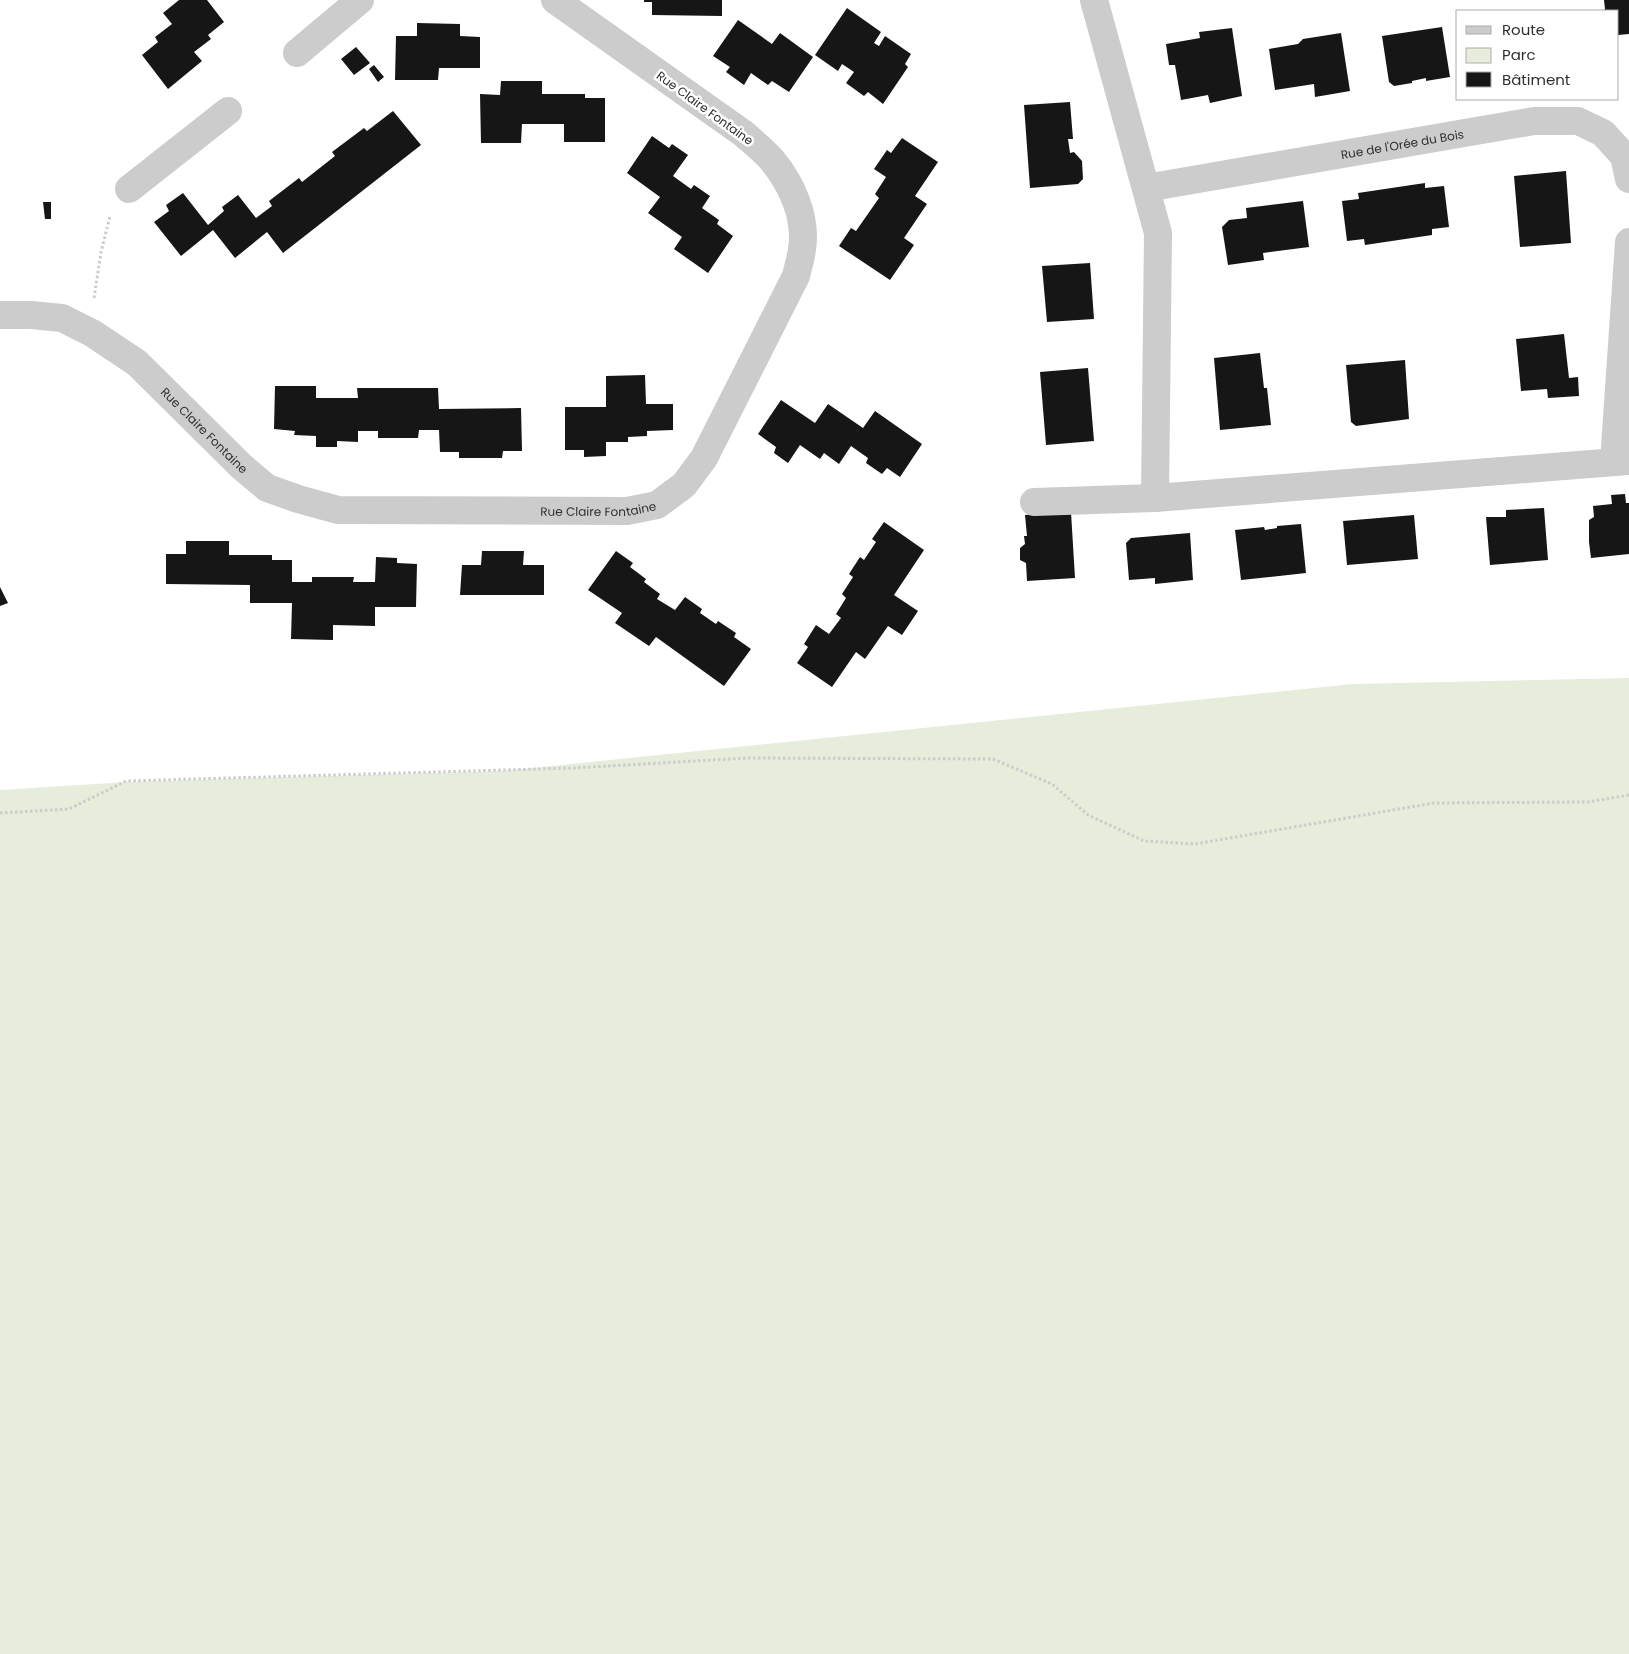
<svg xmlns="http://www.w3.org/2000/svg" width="1629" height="1654" font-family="Poppins,sans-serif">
<rect width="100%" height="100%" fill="#fff"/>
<path fill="#e6eddb" d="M1629,678V1654H0V790L127,782L502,771L1353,684Z"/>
<path fill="#161616" d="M179,0H207L224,22L208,35L211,39L194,52L202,61L168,89L142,55L158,42L155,37L172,24L163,13Z
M644,0H722V16L652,15V2H644Z
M1604,0H1629V34L1618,35V11H1603L1605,9Z
M847,8L881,32L874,43L879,46L885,36L911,54L905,64L908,67L883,104L868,92L864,96L846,83L854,72L842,64L838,71L815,55Z
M738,20L772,44L780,33L813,57L789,92L772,81L768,85L751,73L744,85L726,72L730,67L713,56Z
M417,23L460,24V36L480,37V68H439L438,80H395L396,36H417Z
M1442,27L1450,77L1426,81V78L1412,81V83L1394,86L1389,82L1382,36Z
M1232,28L1242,96L1210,103L1208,95L1181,100L1175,65H1169L1166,44L1200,38L1199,32Z
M1341,33L1350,91L1315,97L1314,84L1275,90L1269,49L1298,44L1303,39Z
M356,47L370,63L354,75L341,59Z
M374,65L384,77L378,82L369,69Z
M501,81H542V94H585V98H605V142H564V124H522L521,143H481L480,94L500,95Z
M1070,102L1073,139H1068L1070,153L1074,152L1082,161L1083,179L1078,184L1030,188L1024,105Z
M393,111L421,145L283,253L267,232L235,258L213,230L181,256L154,222L169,211L166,205L183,193L208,225L224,211L222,207L238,195L256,218L272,206L269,201L299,178L302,182L335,156L332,152L364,128L367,131Z
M652,136L669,148L672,144L688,155L673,176L691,189L694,185L710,196L702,208L719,220L717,224L733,236L708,273L674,249L682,237L648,213L660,197L627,173Z
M902,138L938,162L915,196L927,204L904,238L914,245L890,280L839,246L851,228L856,231L879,198L875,194L886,177L874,169L887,150L891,153Z
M1566,171L1571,243L1520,247L1514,176Z
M1425,183V188L1444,186L1449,227L1432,229V235L1365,245L1364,239L1347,241L1342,201L1359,199L1358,193Z
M1303,201L1309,247L1263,253L1264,260L1228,265L1222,227L1229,220L1247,218L1246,208Z
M43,202H51V219H45Z
M1090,263L1094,319L1047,322L1042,266Z
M1564,334L1569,378L1578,377L1579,396L1548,398L1547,389L1521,391L1516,339Z
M1260,353L1264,388H1267L1271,425L1220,430L1214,358Z
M1405,360L1409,419L1356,426L1351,422L1346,365Z
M1088,368L1094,441L1046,445L1040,372Z
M645,375L646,404H673V430L647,431V436L628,437V442H606V456L584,457V450H565V407H606V376Z
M275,386H316V398H358L357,388H438L439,409L521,408L522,451H503L502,458H459V452H440L439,430H419L418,438H378V431H358V442L337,441V447H316V436L294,435L295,431L274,429Z
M781,400L815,423L828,404L863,428L875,411L922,444L900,477L887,468L882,474L866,463L868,458L851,446L839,464L824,453L820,459L800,445L788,463L774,453L776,447L758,434Z
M1625,494L1626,503H1629V554L1591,558L1589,542V520L1594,517L1593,506L1612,504L1611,495Z
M1544,508L1548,560L1490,565L1486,517H1506V510Z
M1071,512L1075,578L1027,581L1026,563L1020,560V548L1025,544L1024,536H1027L1025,515Z
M1414,515L1418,559L1347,565L1343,521Z
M884,522L924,550L894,595L918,611L902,635L888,626L865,659L856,652L832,687L797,663L808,647L804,644L816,625L829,634L841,618L836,614L846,598L842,594L853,577L849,574L860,557L864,560L876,542L872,539Z
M1301,524L1306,573L1241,580L1235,530L1264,527L1265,530L1277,528V526Z
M1190,533L1193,580L1155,584V578L1129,580L1126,543L1131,538Z
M186,541H229V555H272V560H292V582H312V577H354L353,582H375L376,557L397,558V563L417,564L416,607H375V626L333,625V640L291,639L292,603H250V585L166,584V554H186Z
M482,551H524L523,565H544V595H460L462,565H481Z
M616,551L633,563L630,567L646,579L644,582L660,594L657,599L675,610L685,597L702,609L700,613L716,624L718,621L736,633L734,637L751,649L724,686L656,637L649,646L615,623L622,613L588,590Z
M0,587L8,603L0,606Z"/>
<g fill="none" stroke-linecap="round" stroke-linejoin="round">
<path stroke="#ccc" stroke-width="3" stroke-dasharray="2.5 2.5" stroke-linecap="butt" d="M94,298L101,252L110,216
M0,813L69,809L126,781L573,768L748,758L993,759L1052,784L1088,815L1144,841L1195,844L1434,803L1588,802L1629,795"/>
<g stroke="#ccc" stroke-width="28">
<path d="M297,53L360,0"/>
<path id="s1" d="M1146,188L1534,121H1578L1603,133L1624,156L1629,179"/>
<path d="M129,189L228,111"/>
<path id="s2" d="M0,315H31L62,318L92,333L137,363L241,466L267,488L298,499L338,510L627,511L657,505L684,485L704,458L796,276C798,267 801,258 802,249C807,218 792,184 772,160C764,151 754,143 744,134L555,0"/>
<path d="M1614,462L1629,242"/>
<path d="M1155,498L1629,461"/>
<path d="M1034,502L1155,498L1158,233L1094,0"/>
</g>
</g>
<g text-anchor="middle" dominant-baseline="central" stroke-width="5" stroke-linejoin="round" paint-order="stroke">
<g font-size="12" fill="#2f2f2f" stroke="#fff">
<text transform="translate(705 108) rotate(36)">Rue Claire Fontaine</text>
<text stroke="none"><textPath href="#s1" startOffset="260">Rue de l'Orée du Bois</textPath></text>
<text stroke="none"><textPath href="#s2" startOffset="245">Rue Claire Fontaine</textPath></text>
<text stroke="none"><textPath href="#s2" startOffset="665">Rue Claire Fontaine</textPath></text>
</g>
</g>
<rect x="1456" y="10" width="162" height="90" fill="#ffffff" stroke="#acacac"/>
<rect x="1466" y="26" width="25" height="8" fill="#cccccc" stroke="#acacac"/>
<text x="1502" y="35" font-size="15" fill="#2f2f2f">Route</text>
<rect x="1466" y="48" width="25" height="15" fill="#e6eddb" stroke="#acacac"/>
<text x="1502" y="60" font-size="15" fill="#2f2f2f">Parc</text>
<rect x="1466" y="72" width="25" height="15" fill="#161616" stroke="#acacac"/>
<text x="1502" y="85" font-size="15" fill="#2f2f2f">Bâtiment</text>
</svg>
